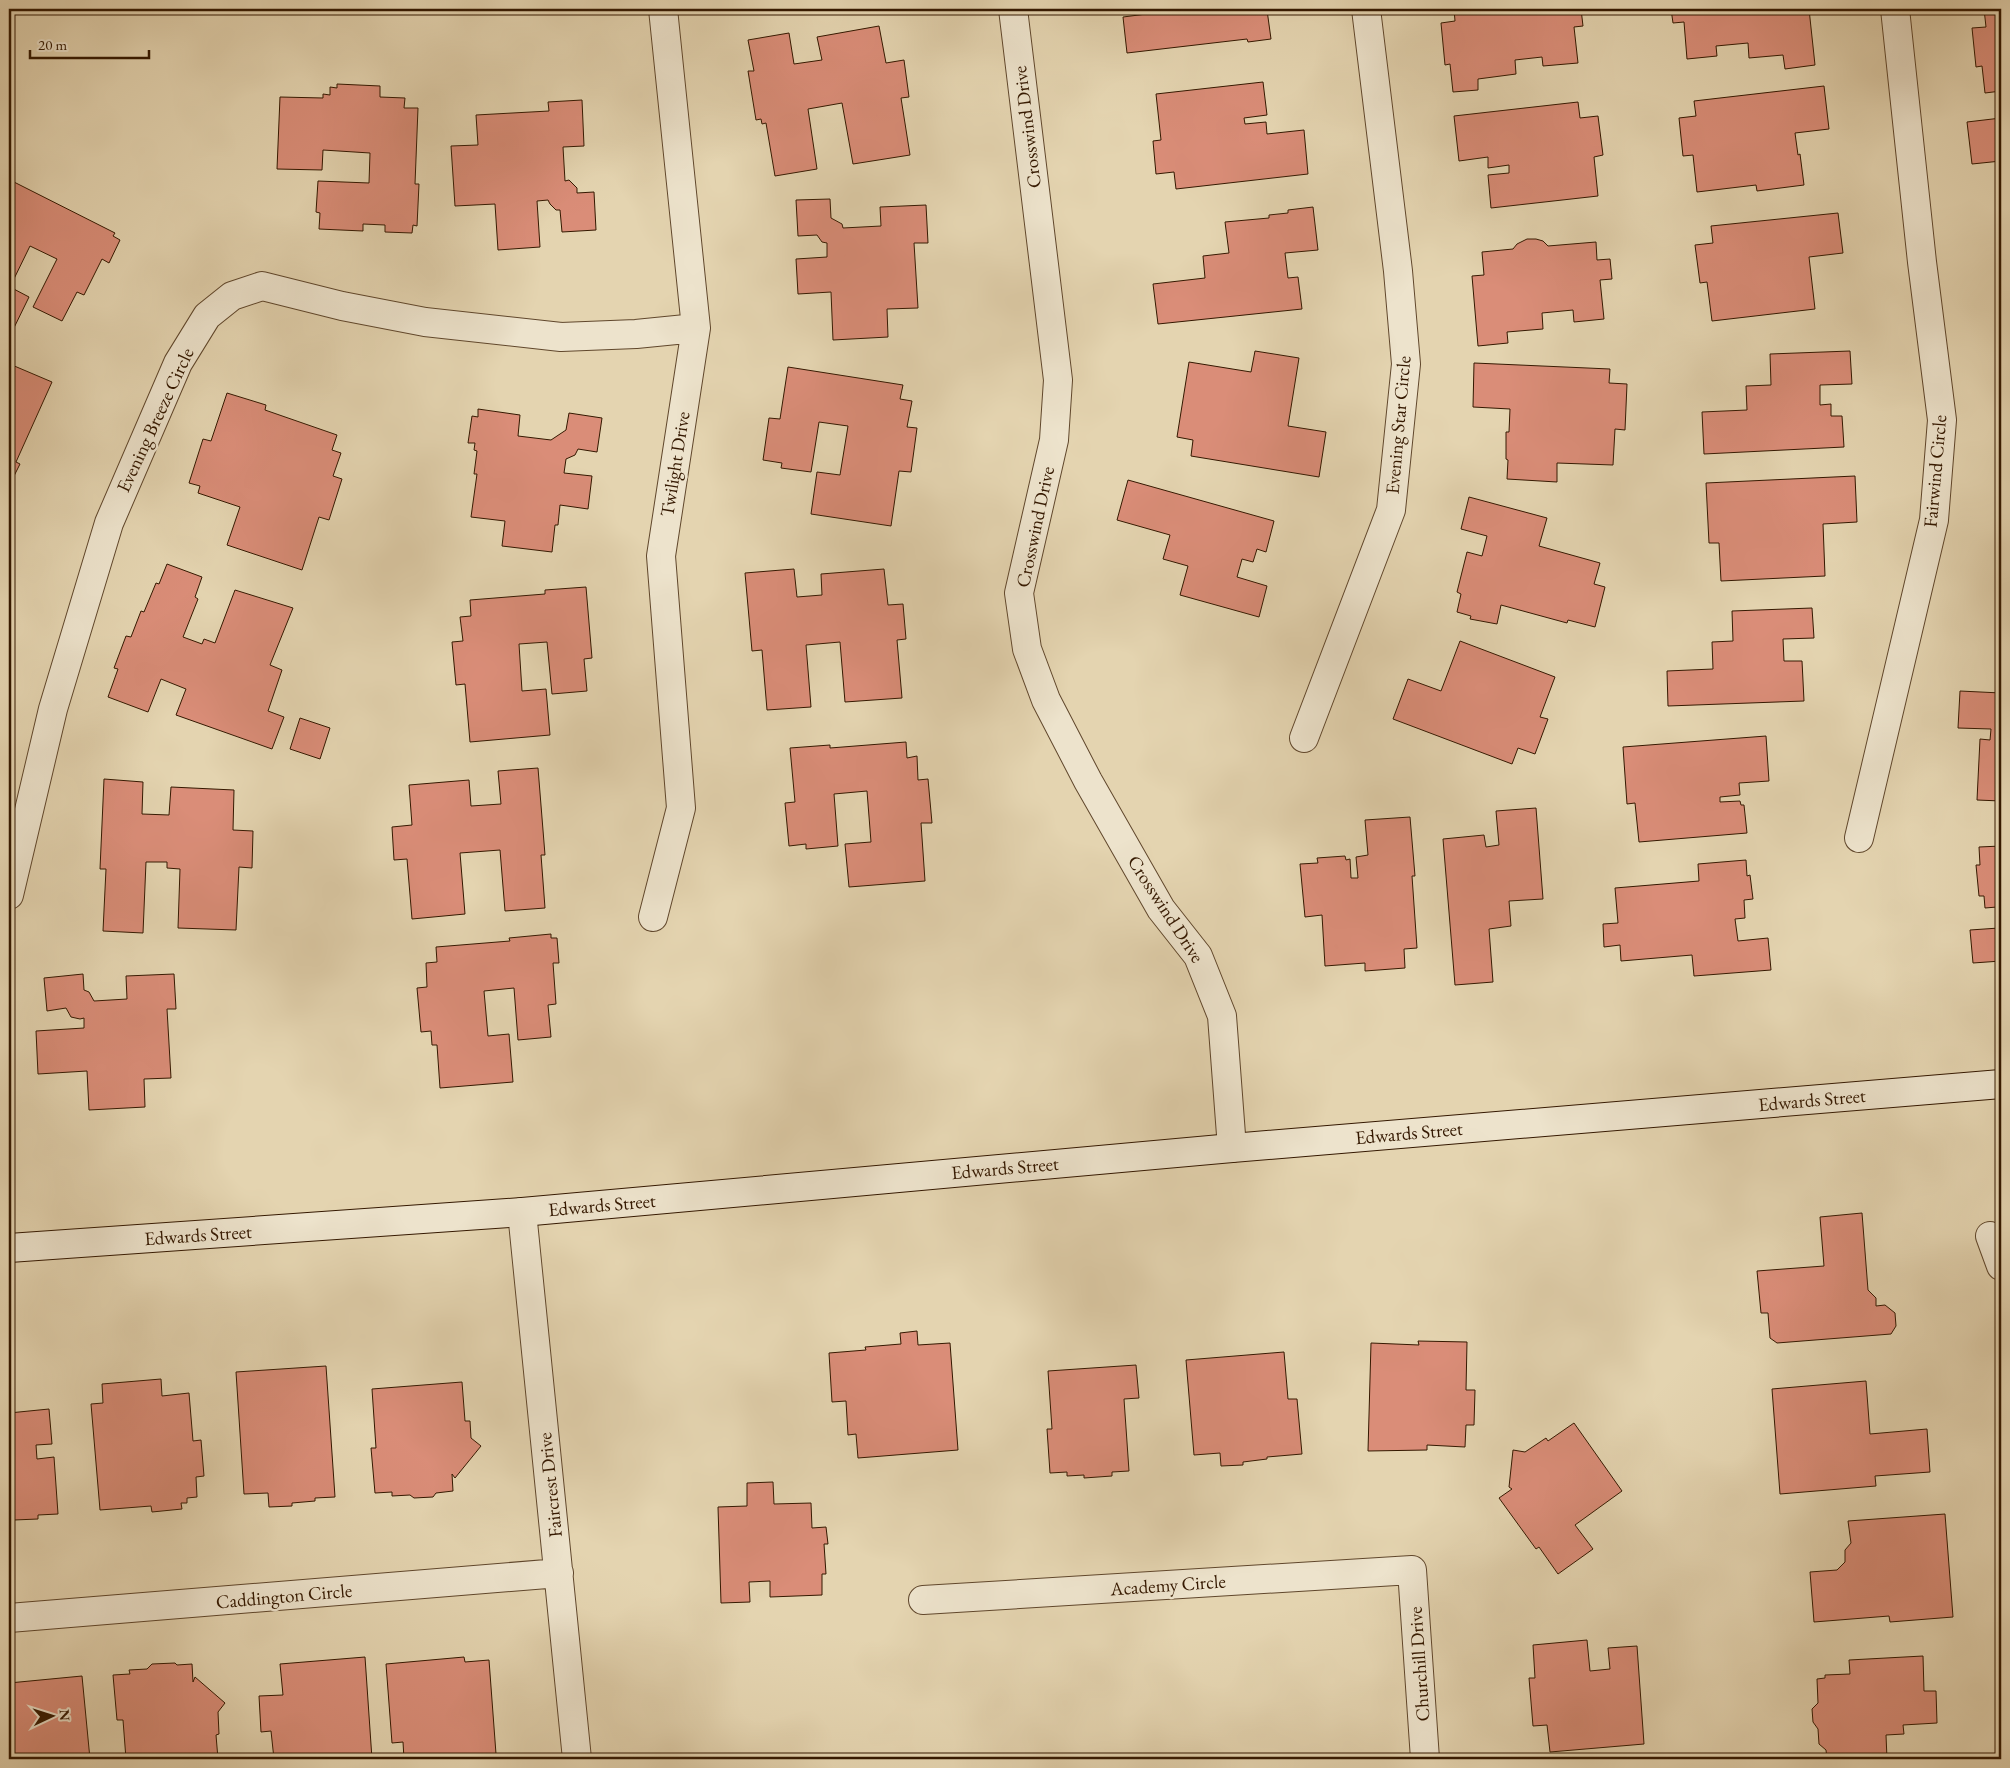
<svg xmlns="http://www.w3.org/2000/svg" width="2010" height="1768" font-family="'EB Garamond',serif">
<rect width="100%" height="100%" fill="#e4d4b0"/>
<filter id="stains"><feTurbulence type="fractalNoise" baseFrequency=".004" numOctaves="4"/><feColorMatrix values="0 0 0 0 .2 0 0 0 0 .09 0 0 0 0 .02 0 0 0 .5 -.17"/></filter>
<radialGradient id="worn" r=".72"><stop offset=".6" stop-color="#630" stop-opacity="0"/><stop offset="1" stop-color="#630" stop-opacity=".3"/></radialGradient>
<path fill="#da8d78" stroke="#341800" d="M1178,9H1256L1257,11L1267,10L1271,39L1248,42L1247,39L1127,53L1123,17L1178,10Z
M1454,9H1581L1583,26L1574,27L1578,63L1543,66L1542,57L1515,60L1516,74L1478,79V90L1453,92L1450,64L1445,65L1441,23L1455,21Z
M1671,9H1809L1815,65L1785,69L1783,55L1749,58L1748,43L1716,46L1717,56L1687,59L1684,22L1673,23Z
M1984,9H2001V91L1985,93L1982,66L1976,67L1972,28L1986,27Z
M879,26L886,63L904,60L909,97L901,98L910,155L853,164L842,103L808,109L817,169L775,176L766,123L762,124L761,119L756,120L748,71H754L748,40L789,33L794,64L822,60L817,37Z
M1263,82L1267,115L1244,118L1245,124L1266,122L1267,134L1304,130L1308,174L1176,189L1174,172L1156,174L1153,141L1161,140L1156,94Z
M337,84L380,86V97L405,98L404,108H418L415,184H419L417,226L413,225L412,233L385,232V225L363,224V231L319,229L320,213L316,212L318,181L369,183L370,153L323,150L322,170L277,169L280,97L323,98V94L330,95V87L337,88Z
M1824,86L1829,129L1795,133L1798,155L1800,154L1804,185L1757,191L1756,185L1697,192L1693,155L1683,156L1679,118L1696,116L1694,101Z
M582,100L584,146L563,147L565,181L569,180L577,188V193L594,192L596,230L562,232L560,210H556L550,204L548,200L537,201L540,247L498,250L495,204L455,206L451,146L478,145L476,115L549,111L548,102Z
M1578,102L1580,118L1598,116L1603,155L1594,157L1598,196L1491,208L1488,175L1509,173V165L1488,168V157L1459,161L1454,116Z
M2001,118V161L1972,164L1967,122Z
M1996,174H2001V217H2000Z
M12,181L115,233L113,236L120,240L109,263L102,259L84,295L77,292L62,321L33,307L57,259L30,246L10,287L29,297L9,338V187Z
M830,199L831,218L842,224L843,228L881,226L880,207L926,205L928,243H914L918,308L887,309L888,337L833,340L831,292L798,294L796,259L827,257V243L822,242L817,235L798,236L796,200Z
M1313,207L1318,250L1285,253L1288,278L1298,277L1302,309L1158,324L1153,284L1205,278L1203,256L1229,253L1225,222L1269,218V215L1288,213V210Z
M1838,213L1843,253L1809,257L1815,309L1712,321L1707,282L1700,283L1695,245L1713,243L1711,226Z
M1527,239H1536L1543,241L1548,246L1596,242L1597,260L1610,259L1612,279L1600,280L1604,319L1574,322L1573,310L1542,313L1543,329L1507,332L1508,343L1478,346L1472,276L1484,275L1482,252L1513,249L1517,244Z
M1255,351L1299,358L1288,426L1326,432L1319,477L1191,456L1193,440L1177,437L1189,362L1251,372Z
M1850,351L1852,384L1820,385V405L1831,404V416H1842L1844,447L1704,454L1702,412L1747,410L1746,386L1771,385L1770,354Z
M1474,363L1610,369L1609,383L1627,384L1625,430L1615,429L1613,465L1557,463V482L1507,479L1508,460L1506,459V432H1509L1510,409L1473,407Z
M12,365L52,382L16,462L20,464L11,482L9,481V373Z
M788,367L903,385L900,399L912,401L907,427L917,428L911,472L899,471L891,526L811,514L817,472L840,475L848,426L819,422L811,472L781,468L782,463L763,460L769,418L780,419Z
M227,393L266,405L265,410L337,435L332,450L341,453L333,476L342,479L329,520L319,517L302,570L227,545L240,507L198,493L200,486L189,483L203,439L211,441Z
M478,409L520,415L518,436L551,440L566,430L569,413L602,418L597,452L578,449L575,455L566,459L564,473L592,476L588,509L560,505L558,525H555L552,552L502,546L505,521L471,517L477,474H474L477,451L474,450L475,443H468L472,416L478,417Z
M1855,476L1857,522L1823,524L1825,576L1721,581L1719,543H1709L1706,483Z
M1128,480L1274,521L1266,552L1257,549L1253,562L1242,559L1237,577L1267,586L1259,617L1180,595L1188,566L1163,559L1170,535L1117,520Z
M1469,497L1547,518L1539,546L1600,563L1594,584L1605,587L1595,627L1568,620L1567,623L1501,605L1497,624L1470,619L1471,616L1457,612L1461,594L1457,592L1467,552L1482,556L1487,536L1461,529Z
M167,564L202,577L195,597L198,599L183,637L202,644L204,639L215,643L235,590L293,608L270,665L282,670L268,711L284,717L272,749L176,715L186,689L161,679L148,712L108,697L118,669L114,668L126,636L131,637L141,611L144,612L156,583L159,584Z
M794,569L797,597L822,595L821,574L884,569L888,605L903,604L906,639L897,640L902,698L845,702L840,642L806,645L811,707L767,710L762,650L752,651L745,573Z
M586,587L592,658L584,659L587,691L552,694L547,642L519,644L522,691L546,689L550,735L470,742L465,684L456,685L452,642L463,641L460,617L471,616L470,600L545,594V590Z
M1812,608L1814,638L1783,639L1784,661H1802L1804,701L1668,706L1667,671L1713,669L1712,642L1733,641L1732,611Z
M1460,641L1555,677L1540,717L1548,719L1535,754L1518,748L1512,764L1393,719L1408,679L1441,691Z
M1960,691L2001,693V801L1977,800L1980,739L1990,740L1991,729L1958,728Z
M300,718L330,728L320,759L290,749Z
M1766,736L1769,781L1739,783L1740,795L1720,797V802L1740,801L1741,805H1744L1747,833L1639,842L1635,803L1627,804L1623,747Z
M906,742L907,758L917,756L918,780L928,779L932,823H921L925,881L849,887L845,844L871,842L867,791L834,794L838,846L806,849V844L789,846L785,803L795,802L790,748L830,745V748Z
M538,768L545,855H541L545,908L505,911L500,850L460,853L465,914L412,919L407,859L394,860L392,827L412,825L409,785L469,780L471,806L501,804L498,771Z
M104,779L143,782L142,814L169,815L171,787L234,790L233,830L253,831L252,868L239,867L236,930L178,928L180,869L167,868V862H146L143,933L103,931L106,869H100Z
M1536,808L1543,899L1509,901L1511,926L1489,929L1493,982L1455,985L1443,839L1484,835L1486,847L1499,845L1496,811Z
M1410,817L1415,876H1412L1417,948L1404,949L1405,968L1365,971V963L1325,966L1322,915L1305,917L1300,864L1318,863L1317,858L1345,856L1346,860L1350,859L1351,878H1358L1356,857L1368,855L1365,820Z
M2001,846V961L1973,963L1970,930L1999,928L1997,907L1985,908L1984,896H1979L1976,865H1980L1979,847Z
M1746,860L1747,876L1750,875L1753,899L1744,900L1745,918L1735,919L1738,941L1768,938L1771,970L1694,976L1692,955L1621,961L1620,945L1604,947L1603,924L1618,923L1615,888L1699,881L1698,864Z
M551,934V938H557L559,963H553L556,1004L548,1005L551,1037L518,1040L514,988L484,991L488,1036L509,1034L513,1082L440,1088L437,1045H432L431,1031L421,1032L417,988L427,987L426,963L437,962L436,947L510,941L509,938Z
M83,974L84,990L89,992L94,1001L127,999L126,976L174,974L176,1009H167L171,1078L144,1079L145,1107L89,1110L87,1071L38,1074L36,1031L84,1028V1018L80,1019L71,1017L66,1008L47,1011L44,978Z
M1862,1213L1868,1290L1876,1298V1306L1885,1305L1895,1313L1896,1326L1891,1334L1777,1343L1770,1338L1768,1313H1761L1757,1271L1824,1266L1820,1217Z
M917,1331L918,1345L950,1343L958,1450L858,1458L856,1434L848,1435L846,1401L832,1402L829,1353L866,1350L865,1347L901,1344L900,1333Z
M1418,1341L1467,1342L1466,1390H1475L1474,1425H1466L1465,1447L1427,1445V1450L1368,1451L1371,1343L1419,1345Z
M1284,1352L1288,1399H1297L1302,1454L1267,1457V1459L1243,1462V1465L1221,1466L1220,1453L1194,1455L1186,1360Z
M1136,1365L1139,1398L1124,1399L1129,1471L1112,1472V1476L1084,1478V1475L1067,1476V1472L1050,1473L1047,1429H1052L1048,1371Z
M326,1366L335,1497L315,1498V1501L292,1503V1506L269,1507L268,1493L244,1494L236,1372Z
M161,1379L162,1396L189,1393L193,1441L201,1440L204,1476L196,1477L197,1497L187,1498V1503H181L182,1509L152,1512L151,1506L100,1510L91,1404L103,1403L102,1384Z
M1866,1381L1870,1434L1927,1429L1930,1472L1875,1476L1876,1486L1780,1494L1772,1389Z
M462,1382L465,1421H470L471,1438L481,1446L455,1478L452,1474L453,1491L436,1493L433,1497L414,1498L410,1495L392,1496V1492L375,1493L371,1448H376L372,1389Z
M49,1409L52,1444L36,1445L37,1459L54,1457L58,1514L38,1515V1519L14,1520V1524L9,1525V1413Z
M1574,1423L1622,1491L1575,1525L1593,1549L1558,1574L1539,1547L1536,1549L1499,1498L1512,1489L1509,1487L1513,1450L1525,1452L1546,1438L1548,1441Z
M773,1482L774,1504L811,1503L812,1528L826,1527L828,1544H824L826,1574H822V1595L770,1597V1581L749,1582L750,1602L721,1603L718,1507L747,1506V1483Z
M1945,1514L1953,1617L1890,1622L1889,1616L1814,1622L1810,1572L1837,1570L1845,1562V1550L1851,1543L1848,1521Z
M1587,1640L1590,1671L1610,1669L1608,1648L1637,1646L1644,1744L1550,1752L1547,1725L1533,1726L1529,1678H1535L1533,1645Z
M1923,1656L1924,1691H1936L1937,1723L1903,1725L1904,1734L1886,1735L1887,1759H1827L1826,1750L1819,1744L1818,1729L1813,1722L1812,1709L1818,1703L1817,1679L1825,1678V1675L1850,1674L1849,1660Z
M365,1657L372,1759H274L271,1731L261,1732L259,1696L283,1695L280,1664Z
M464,1657L465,1662L489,1660L496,1754L432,1759H404L403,1742L392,1743L386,1664Z
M175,1663L177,1665L192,1664L193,1682L195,1677L225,1703L218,1712L219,1734L216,1735L218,1759H126L123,1720H117L113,1675L130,1674L129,1670L147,1669L152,1664Z
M82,1676L90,1759H9V1683Z
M1166,1755V1759H1134L1133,1758Z"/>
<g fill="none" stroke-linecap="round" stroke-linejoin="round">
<g stroke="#60472c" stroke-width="30">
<path id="minor" d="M1013,9L1058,380L1054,440L1019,593L1027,649L1046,700L1088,781L1161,909L1198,956L1222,1016L1232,1148
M1304,738L1391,510L1406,364L1398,271L1366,9
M1859,838L1934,520L1942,420L1922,262L1895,9
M9,895L53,709L109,523L178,363L207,316L232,296L262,286L342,306L425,322L561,337L636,334L696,328
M653,917L681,808L661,556L696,328L663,9
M522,1212L577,1759
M1990,1236L2001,1266
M923,1600L1412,1570L1425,1759
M9,1618L559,1573"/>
</g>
<g stroke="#341800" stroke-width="30">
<path id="secondary" d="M9,1248L522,1212L1232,1148L2001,1084"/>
</g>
<use href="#minor" stroke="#ede3cc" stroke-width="28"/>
<use href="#secondary" stroke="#ede3cc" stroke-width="28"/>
</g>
<g text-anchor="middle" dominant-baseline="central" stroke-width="5" stroke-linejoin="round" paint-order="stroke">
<g font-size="19" fill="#341800" stroke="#ede3cc">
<text transform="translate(1027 127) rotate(-97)">Crosswind Drive</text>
<text transform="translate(155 420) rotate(-65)">Evening Breeze Circle</text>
<text transform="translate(1398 425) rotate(-85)">Evening Star Circle</text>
<text transform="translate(675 464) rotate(-81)">Twilight Drive</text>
<text transform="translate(1935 471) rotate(-85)">Fairwind Circle</text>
<text transform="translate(1035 527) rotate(-78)">Crosswind Drive</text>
<text transform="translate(1166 909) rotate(57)">Crosswind Drive</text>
<text transform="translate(1812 1100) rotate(-5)">Edwards Street</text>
<text transform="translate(1409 1133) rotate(-5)">Edwards Street</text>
<text transform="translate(1005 1168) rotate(-5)">Edwards Street</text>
<text transform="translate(602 1205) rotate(-5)">Edwards Street</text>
<text transform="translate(198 1235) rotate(-4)">Edwards Street</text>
<text transform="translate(550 1485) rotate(-96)">Faircrest Drive</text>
<text transform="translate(1168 1585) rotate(-4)">Academy Circle</text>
<text transform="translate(284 1596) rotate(-5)">Caddington Circle</text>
<text transform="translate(1419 1664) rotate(-94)">Churchill Drive</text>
</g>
</g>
<rect width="2010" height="1768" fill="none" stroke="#e4d4b0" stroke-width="30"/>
<rect x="10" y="10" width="1990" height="1748" fill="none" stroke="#341800" stroke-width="2.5"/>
<rect x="15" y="15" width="1980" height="1738" fill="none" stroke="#341800"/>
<g transform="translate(52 1716) rotate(86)" stroke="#ede3cc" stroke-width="4" paint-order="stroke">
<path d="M0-4L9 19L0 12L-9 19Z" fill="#341800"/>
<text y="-8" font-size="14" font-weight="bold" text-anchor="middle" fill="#341800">N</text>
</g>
<path d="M30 50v8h119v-8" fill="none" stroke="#341800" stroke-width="2.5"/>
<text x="38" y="50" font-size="15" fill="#341800" stroke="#ede3cc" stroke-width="4" paint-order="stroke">20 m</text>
<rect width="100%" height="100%" filter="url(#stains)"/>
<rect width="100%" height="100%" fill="url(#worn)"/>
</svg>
